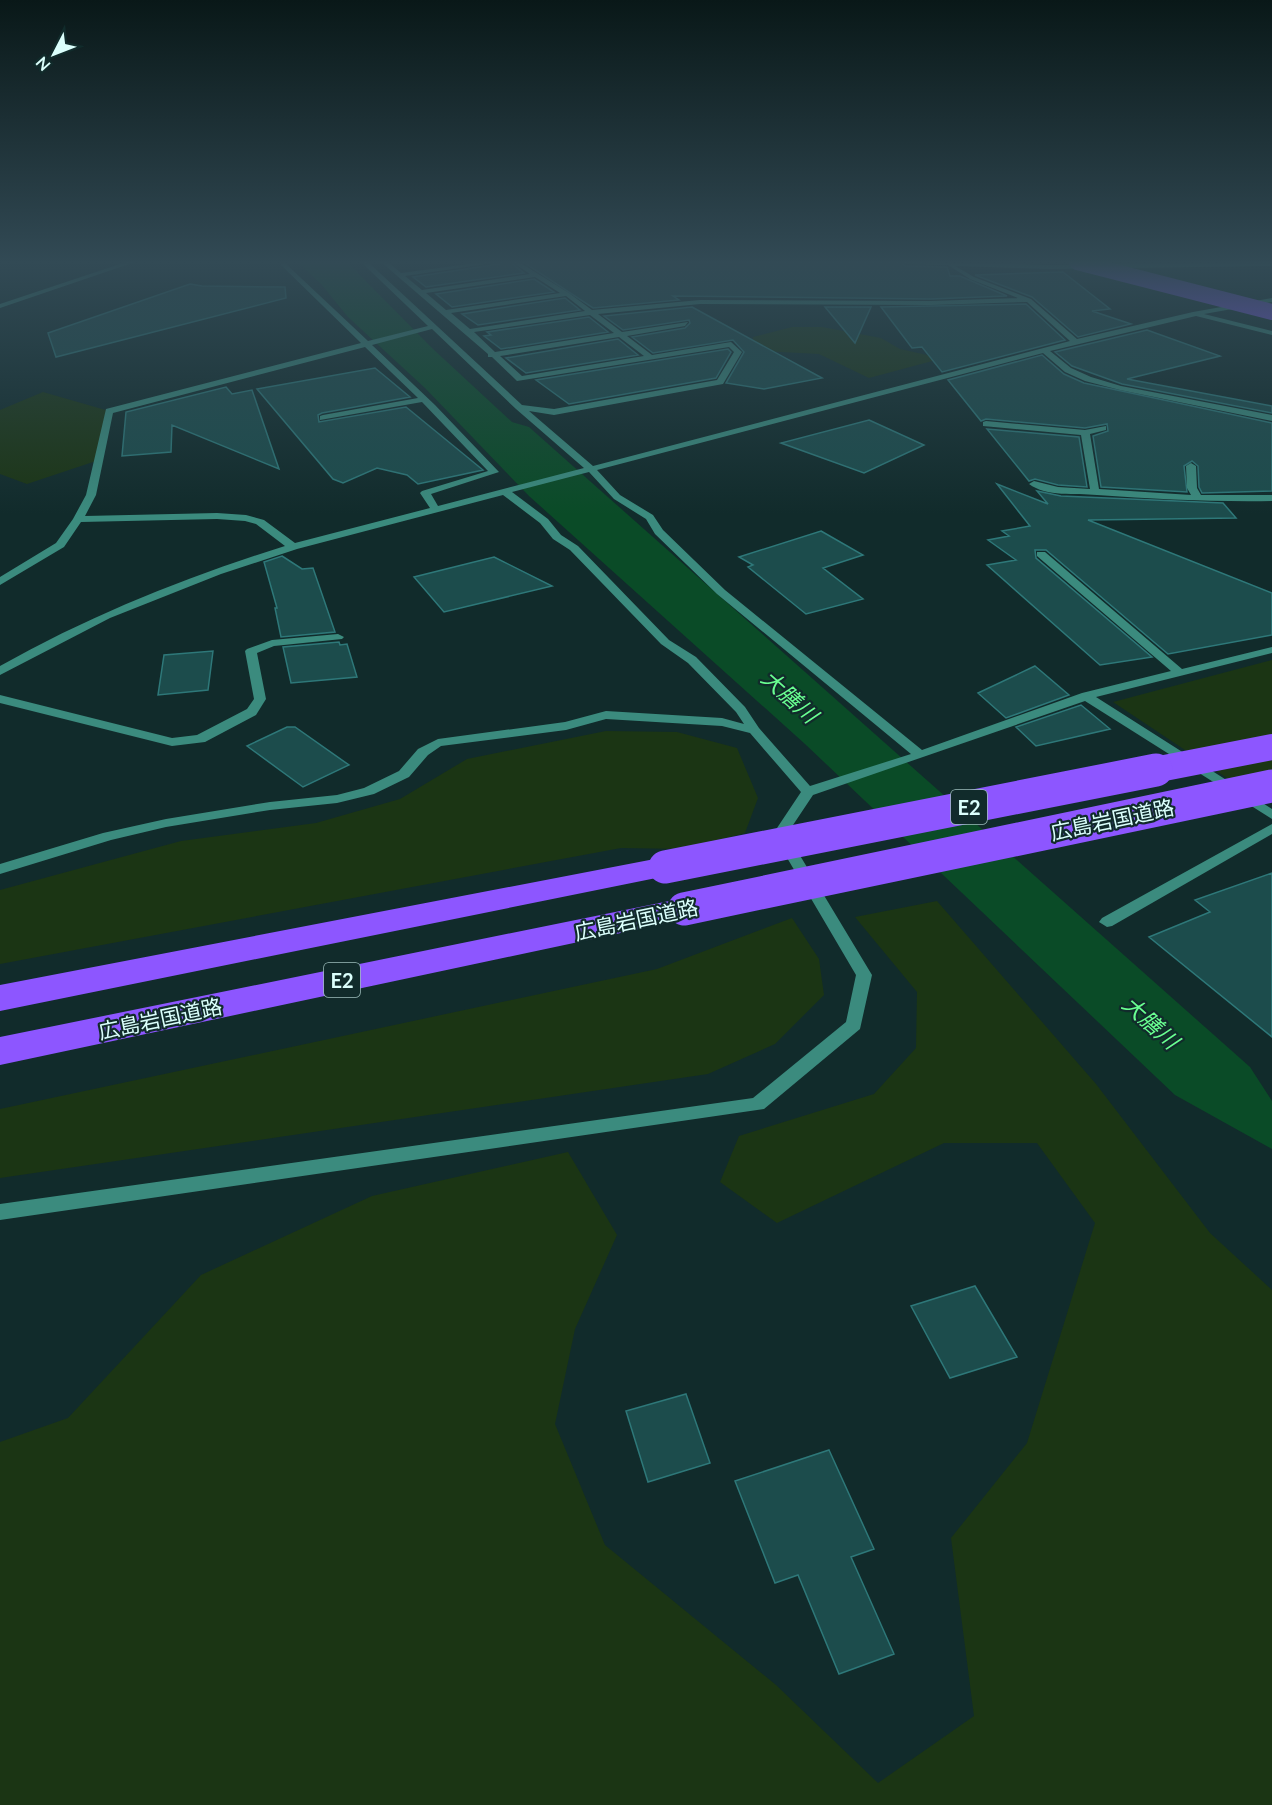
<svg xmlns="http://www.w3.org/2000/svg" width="1272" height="1805" font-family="Lato,'Noto Sans JP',sans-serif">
<rect width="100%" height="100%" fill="#112b2b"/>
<path fill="#1b3514" d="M792,327H822L881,338L900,349L927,355L936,360L869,378L819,354L761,351L753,346V337Z
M43,392L109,411L99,460L27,484L0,474V410Z
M1272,660V772L1230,780L1113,702Z
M606,731L677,732L737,748L758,798L745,833L686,849L621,848L0,964V890L181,841L316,823L400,799L467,759Z
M937,901L1096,1084L1210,1233L1272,1290V1805H0V1442L68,1418L201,1275L372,1196L568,1152L617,1235L575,1329L555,1424L605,1545L776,1685L878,1783L974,1716L951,1538L1027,1443L1095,1223L1037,1143H944L777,1223L720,1182L739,1136L874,1094L916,1048L917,992L855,917Z
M792,918L819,959L824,995L775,1044L708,1074L0,1178V1109L657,969Z"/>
<path fill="#0a4b27" d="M297,262H347L432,348L512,422L529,427L1250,1067L1272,1101V1149L1175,1095L805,744L529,496L425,388L348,317L321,284Z"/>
<path fill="#1c4c4c" stroke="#2e7879" stroke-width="1.5" d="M501,262H510L524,273L426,287L413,277L499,264Z
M523,262H900L905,266L947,267L950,276H960L1007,296L931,299L673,296L679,300L593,308Z
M1063,272L1110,309L1092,311L1131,324L1078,337L1032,297L975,275Z
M534,279L554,292L452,307L436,294Z
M190,284L202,286L285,287L286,298L56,357L48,333Z
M565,298L580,310L478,325L462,314Z
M1026,304L1065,340L942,372L922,347L912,348L881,307Z
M692,307L822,378L764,389L726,383L744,352L733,340L653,353L632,337L685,328L690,323L689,320L623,330L604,316Z
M825,307H871L855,343Z
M589,317L608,332L501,349L484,336L491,335L487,332Z
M1147,330L1220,356L1127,379L1272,406V413L1122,384L1072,366L1055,352Z
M618,339L638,355L526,373L506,358Z
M728,349L731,352L716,378L569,404L536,380Z
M1042,355L1064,374L1084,383L1272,423V491L1202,493L1199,487L1198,466L1192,461L1184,466L1187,492L1101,487L1093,436L1108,431L1107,424L1085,428L986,419L981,421L948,380Z
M375,368L410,397L322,413L318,415L319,422L406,407L483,470L418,484L407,475L377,468L343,483L333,479L257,389Z
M226,387L232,394L252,390L279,469L172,425L171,452L122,456L126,412Z
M869,420L924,445L864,473L781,443Z
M987,429L1079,437L1087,487L1058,485L1035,479L1029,481Z
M997,484L1048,504L1037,491L1061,496L1223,503L1236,518L1088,520L1272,593V635L1168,654L1046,550H1035L1036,558L1152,657L1100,665L987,565L1016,560L988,540L1009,536L1002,531L1030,526Z
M821,531L863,555L823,568L863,599L806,614L748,567L753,565L739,557Z
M282,556L302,569L313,568L335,632L281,637L275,608H277L264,562Z
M494,557L552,586L444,612L414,577Z
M339,642L340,645L347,644L357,677L291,683L283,647Z
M213,651L208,690L158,695L164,655Z
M1035,666L1069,695L1006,718L978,693Z
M1081,705L1110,729L1036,746L1016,727Z
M287,727H295L349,765L303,787L247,746Z
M1272,873V1037L1149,937L1210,912L1195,900Z
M975,1286L1017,1357L950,1378L911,1306Z
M686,1394L710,1463L648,1482L626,1411Z
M829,1450L874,1549L851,1557L894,1654L839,1674L798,1575L775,1583L735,1481Z"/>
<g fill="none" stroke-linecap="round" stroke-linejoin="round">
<path fill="#3b8b7e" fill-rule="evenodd" d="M126,262H135L0,308V304Z
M361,262H368L522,405L554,409L717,380L734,352L729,347L517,381L492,357H488V354L381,262H388L401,273L484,262H499L405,276L422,290L530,274L512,262H519L569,293L592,310L700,300L931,301L1018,298L970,279L948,265L905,264L902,262L1050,265L1272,262V266L1050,269L955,266L974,277L1031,299L1077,339L1193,312L1272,298V302L1204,314L1272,331V335L1196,316L1050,351L1071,368L1091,377L1121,386L1272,415V421L1120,390L1085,381L1065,372L1043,353L597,470L620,495L653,515L663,530L725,590L922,750L1082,693L1171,671L1037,556V552H1045L1182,669L1272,647V653L1096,697L1272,809V819L1085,701L813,795L787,834L872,975L860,1029L764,1109L0,1220V1204L753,1098L846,1022L856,975L773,834L801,792L750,733L722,726L606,719L566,730L441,746L428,755L409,777L374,794L337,803L270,810L166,827L111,840L0,874V864L103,833L166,819L270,802L337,795L364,788L399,771L418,749L438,739L565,722L606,711L722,718L744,724L736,712L688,663L661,644L570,550L553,539L540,523L503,495L297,549L221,574L110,618L0,675V666C91,615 186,577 285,546L256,524L245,521L217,519L81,522L64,547L0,585V577L56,543L73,519L86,495L106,409L361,343L281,265V263H285L368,341L428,326ZM535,277L560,293L446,310L426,293ZM566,296L585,311L470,329L451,313ZM1027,302L1070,341L593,466L529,411L554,415L723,384L742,352L731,342L652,355L627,336L685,326L688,322L622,332L598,314L700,304L931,305ZM590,315L614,333L495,352L474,332ZM432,329L516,409L584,468L438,506L431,494L499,472L435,405L372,345ZM619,337L644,356L522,376L500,356ZM365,347L418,398L323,415L320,416V420L422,402L488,471L422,491L420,493L430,508L295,543L264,520L246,515L217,513L85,516L96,495L113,413ZM589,472L614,499L646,519L655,534L717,594L911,754L810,786L759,728L745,707L696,657L669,640L578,546L561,535L548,519L512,492Z
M986,421L1085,430L1106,426V430L1090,434L1099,489L1191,495L1187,488L1186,466L1191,463L1196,466L1197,488L1201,495H1272V501C1213,502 1155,499 1097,495C1076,493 1046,497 1029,484L1034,481L1058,487L1090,489L1081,435L983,426V422Z
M338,634L344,637L342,639L274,646L257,653L266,699L256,715L205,742L172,746L0,703V695L172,738L197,735L247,709L254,699L245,651L247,649L272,640Z
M1272,824V834L1112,926L1107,927L1099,922L1102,918Z"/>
<path fill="#8d56ff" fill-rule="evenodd" d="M665,857L676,860L681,867L676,874L0,1011V985Z
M684,898L696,901L701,909L696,917L0,1065V1037Z"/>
<path stroke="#8d56ff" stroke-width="16" d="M1077,262L1272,312"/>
<path stroke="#8d56ff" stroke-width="26" d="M1149,771L1272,747"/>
<path stroke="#8d56ff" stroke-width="33" d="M665,867L1156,770
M684,909L1272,786"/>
</g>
<linearGradient id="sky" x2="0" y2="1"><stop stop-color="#091818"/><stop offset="0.51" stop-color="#324a55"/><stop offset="1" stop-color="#324a55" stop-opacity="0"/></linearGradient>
<rect width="1272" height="514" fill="url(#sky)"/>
<g text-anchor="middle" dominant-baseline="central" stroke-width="4.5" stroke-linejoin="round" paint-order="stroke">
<g fill="#112b2b" stroke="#9ebfbd" stroke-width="1.5">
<rect x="951" y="790" width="36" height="34" rx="4.5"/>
<rect x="324" y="963" width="36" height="34" rx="4.5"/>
</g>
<g font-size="20" font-weight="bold" fill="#dbfffc">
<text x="969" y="807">E2</text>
<text x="342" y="980">E2</text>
</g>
<g font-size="21" fill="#dbfffc" stroke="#112b2b">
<text transform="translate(1112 819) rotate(-12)">広島岩国道路</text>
<text transform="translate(636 919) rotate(-12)">広島岩国道路</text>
<text transform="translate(160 1018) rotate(-12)">広島岩国道路</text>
</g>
<g font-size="22" font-style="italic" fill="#69ff91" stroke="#112b2b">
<text transform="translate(790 696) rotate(42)">大膳川</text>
<text transform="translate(1151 1022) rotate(42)">大膳川</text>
</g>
</g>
<g transform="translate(54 54) rotate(228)" stroke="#112b2b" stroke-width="4.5" paint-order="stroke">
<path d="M0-4.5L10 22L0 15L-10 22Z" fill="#dbfffc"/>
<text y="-9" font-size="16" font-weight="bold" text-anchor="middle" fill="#dbfffc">N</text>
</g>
</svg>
